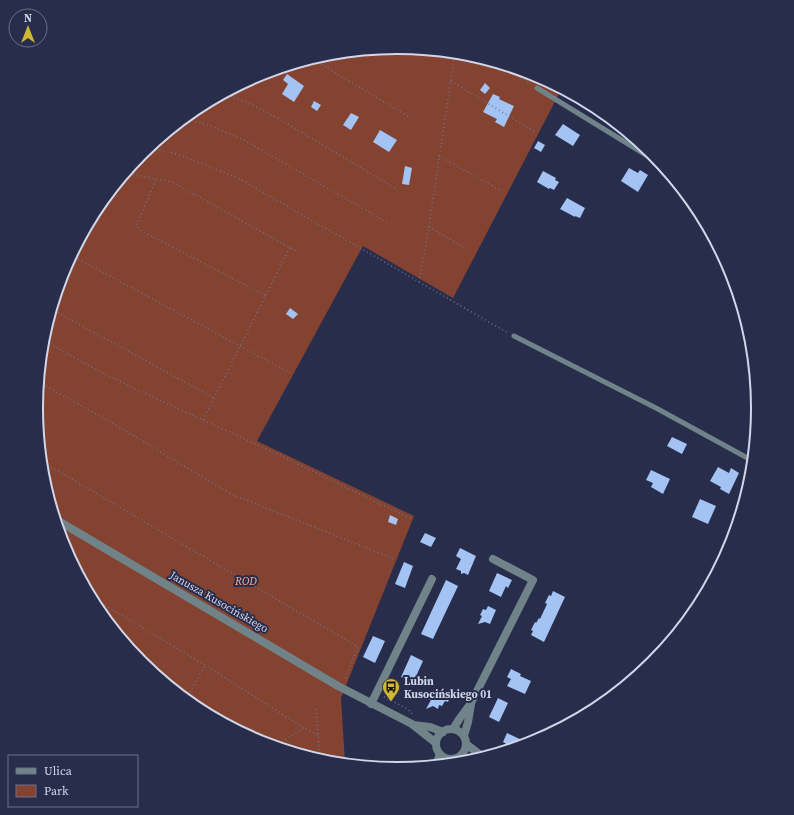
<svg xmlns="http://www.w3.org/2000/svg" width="794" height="815" font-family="'Source Serif 4',serif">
<rect width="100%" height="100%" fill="#292d4c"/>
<path fill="#844330" d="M397,47L468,53L535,74L562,88L453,298L363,246L257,441L414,516L341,698L345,763L326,762L259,741L196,708L142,663L97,608L63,545L43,478L36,407L43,337L64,269L97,207L142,152L197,107L259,74L327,53Z"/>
<path fill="#a2c3f4" d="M287,74L304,86L294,102L282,94L288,84L283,80Z
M485,83L490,88L485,94L480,90Z
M493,94L500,97L499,99L514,106L504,127L495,122L497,119L483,112Z
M314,101L321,105L317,111L311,107Z
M351,113L359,117L351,130L343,125Z
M563,124L580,135L573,146L555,135Z
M380,130L397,140L389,152L373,142Z
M538,141L545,145L541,152L534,148Z
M405,166L412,168L409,185L402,184Z
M629,168L638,173L640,170L648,175L638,192L621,181Z
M543,171L556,178L555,180L559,182L554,190L550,188L549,189L537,182Z
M567,198L585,208L580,218L575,216V217L560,209Z
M290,308L298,314L293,319L286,314Z
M672,437L687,444L682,454L667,446Z
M718,467L729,473L731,468L739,473L729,494L720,489L721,487L710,481Z
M651,470L670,479L663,494L651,487L653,483L646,480Z
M700,499L716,506L708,524L692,517Z
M390,515L398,519L396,525L388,522Z
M425,533L436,538L431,547L420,542Z
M460,548L476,556L468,575L464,573L461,574V571L456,569L461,559L456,556Z
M404,562L413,566L405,588L395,584Z
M497,573L512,580L508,588L506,586L501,597L489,591Z
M446,580L458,586L433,639L421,634Z
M553,591L565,597L544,642L531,635L533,631L531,630L535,622L536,623L539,618L540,619L547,604L545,603L549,595L551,596Z
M488,606L496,610L490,624L485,622L478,624L482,616L480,615L483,609L486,610Z
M373,636L385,641L375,663L363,657Z
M411,655L423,661L413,683L401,677Z
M511,669L521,674L520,676L531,681L525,694L507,686L511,679L507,677Z
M434,690L443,694L444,691L451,695L448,702L445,701L442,706L439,705L438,709L433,706L426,709L431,700L429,699Z
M498,698L508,703L499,722L489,717Z
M507,733L528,743L513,748L503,742Z"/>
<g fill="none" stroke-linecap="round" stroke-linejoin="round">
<path stroke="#6d718c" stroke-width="1.5" stroke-dasharray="1 3" stroke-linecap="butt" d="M311,58L409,117
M497,62L531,84
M451,81L535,132
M223,93L255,106L283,121L398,190
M184,118L211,126L244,140L390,224
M148,147L180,155L240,179L508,333
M439,156L501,191
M125,173L172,182L296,251
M156,180L136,226L140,230L266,296
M429,227L465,248
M71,255L290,373
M419,282L429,227L455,52
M51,309L214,398
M43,339C93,371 149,395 203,420C273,451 342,486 412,519
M39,382L119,427L231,494L394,559
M203,420L290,247
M41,461L358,647L345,679
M91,597L205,665L304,728L318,735
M384,697L408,709L413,715
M186,699L205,665
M316,709L320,760
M275,746L304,728"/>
<path stroke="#6f8389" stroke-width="5" d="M537,88L664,166
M514,336L656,408L753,461"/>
<path stroke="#6f8389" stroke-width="8" d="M55,519L338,686L412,724L436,743
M371,704L432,579
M413,725L430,727L443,732
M453,729L460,718L471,703L533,580L493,559
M436 744a15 15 0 1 1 30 0a15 15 0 1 1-30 0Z
M464,736L468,722L471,704
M466,744L483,757
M460,757L471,760
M436,765L440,754"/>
</g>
<defs>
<g id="bus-pin" transform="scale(0.9)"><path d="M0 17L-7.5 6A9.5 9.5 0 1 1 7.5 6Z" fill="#d1b736" stroke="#292d4c"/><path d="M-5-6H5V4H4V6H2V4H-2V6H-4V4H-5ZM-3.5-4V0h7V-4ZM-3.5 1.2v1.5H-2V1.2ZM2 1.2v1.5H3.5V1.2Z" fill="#111"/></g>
</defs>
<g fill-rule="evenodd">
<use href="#bus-pin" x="391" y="687"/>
</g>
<g text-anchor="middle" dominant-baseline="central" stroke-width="4" stroke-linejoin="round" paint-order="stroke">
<g font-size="11" font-style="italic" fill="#fdac93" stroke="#292d4c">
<text x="246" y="581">ROD</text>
</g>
<g font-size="11" fill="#d2d6ea" stroke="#292d4c">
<text transform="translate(219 602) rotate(30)">Janusza Kusocińskiego</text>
</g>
<g font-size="11" font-weight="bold" fill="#d2d6ea" stroke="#292d4c" text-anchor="start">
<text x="404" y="681">Lubin<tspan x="404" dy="13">Kusocińskiego 01</tspan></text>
</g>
</g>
<path d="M0 0H794V815H0ZM43 408a354 354 0 1 1 708 0a354 354 0 1 1-708 0Z" fill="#292d4c" fill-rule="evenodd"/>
<path fill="none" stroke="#d2d6ea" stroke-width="2" d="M43 408a354 354 0 1 1 708 0a354 354 0 1 1-708 0Z"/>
<rect x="8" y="755" width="130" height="52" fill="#292d4c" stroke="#6d718b"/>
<rect x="16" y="768" width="20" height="6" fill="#6f8389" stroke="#6d718b"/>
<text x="44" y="775" font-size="12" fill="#d2d6ea">Ulica</text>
<rect x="16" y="785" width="20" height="12" fill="#844330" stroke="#6d718b"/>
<text x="44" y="795" font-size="12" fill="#d2d6ea">Park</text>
<g transform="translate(28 28)"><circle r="19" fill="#292d4c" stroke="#6d718b"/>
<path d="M0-3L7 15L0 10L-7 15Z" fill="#d1b736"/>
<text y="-6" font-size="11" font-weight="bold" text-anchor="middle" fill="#d2d6ea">N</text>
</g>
</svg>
